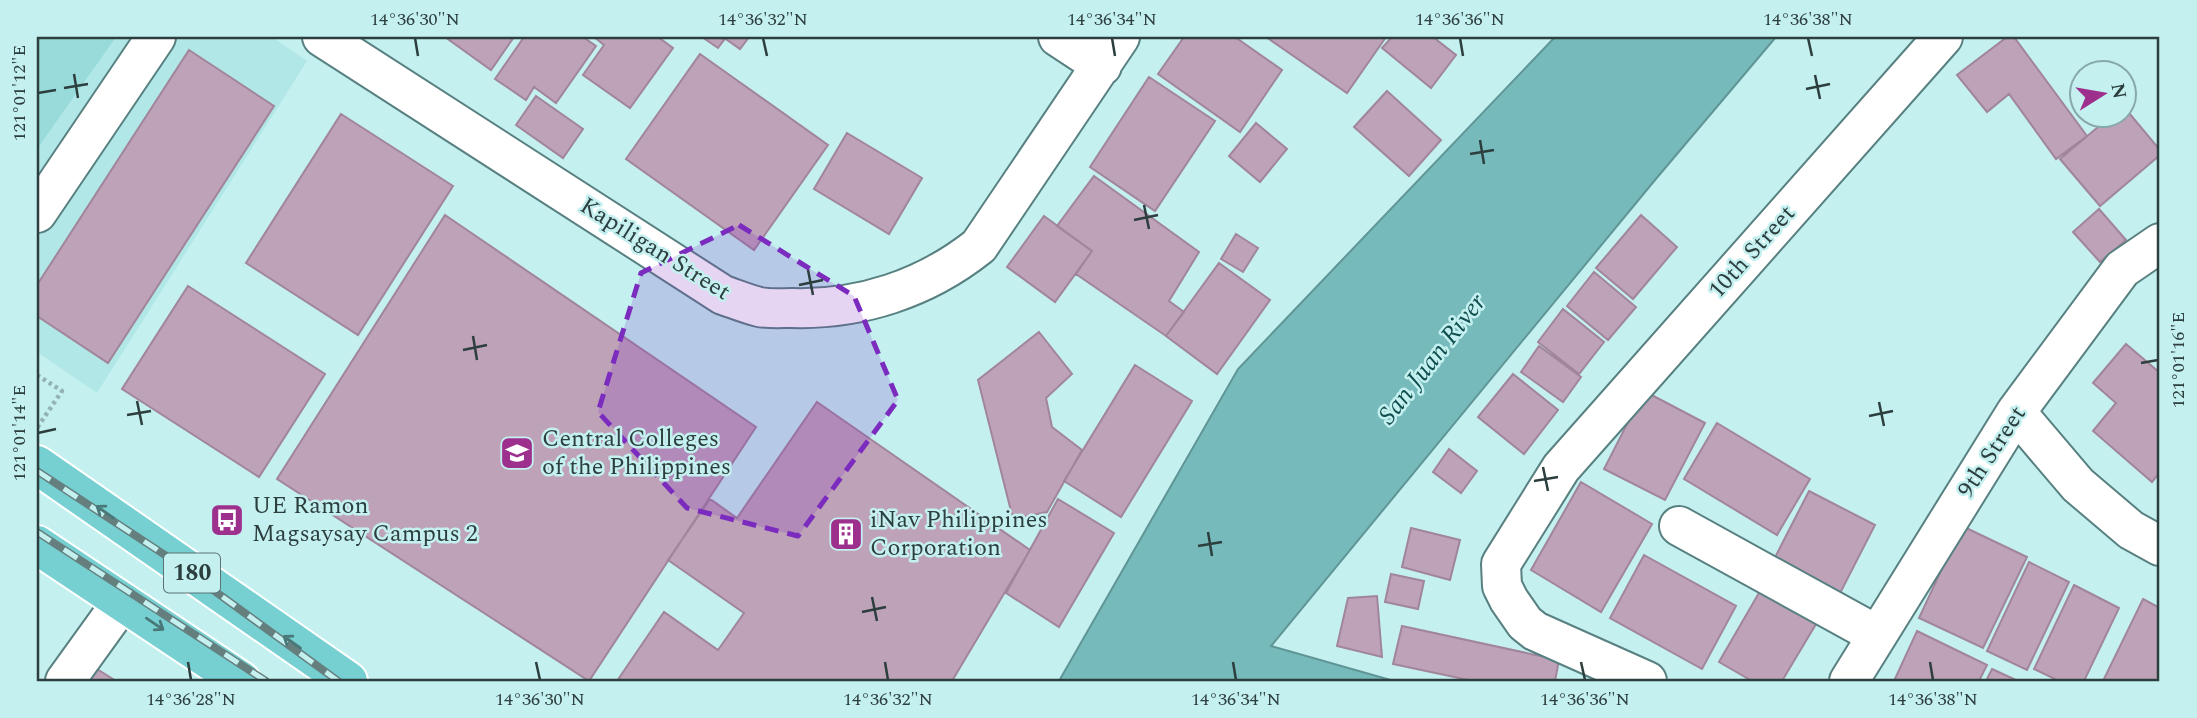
<svg xmlns="http://www.w3.org/2000/svg" width="2197" height="718" font-family="Spectral,serif">
<rect width="100%" height="100%" fill="#c5f0f0"/>
<path fill="#b1e7e7" d="M37,37H272L307,61L97,393L37,352Z"/>
<path fill="#99dbdb" d="M37,37H116L37,149Z"/>
<path fill="#76babb" stroke="#609596" stroke-width="2" d="M1555,37H1776L1655,180L1271,646L1394,681H1059L1238,369Z"/>
<path fill="#bea2b8" stroke="#a1859a" stroke-width="2" d="M445,37H514L491,70Z
M524,37H583L596,46L556,103L534,87L526,100L495,79Z
M594,37H658L673,48L630,108L583,75L604,45Z
M702,37H719L724,40L718,48Z
M723,37H749L740,49Z
M1184,37H1235L1282,70L1240,132L1158,74Z
M1266,37H1386L1347,93Z
M1392,37H1433L1456,55L1431,88L1382,48Z
M2007,37H2014L2087,136L2056,159L2009,94L1987,112L1957,75Z
M189,50L274,106L108,363L37,316V285Z
M700,54L828,145L754,250L626,159Z
M1149,77L1215,121L1155,211L1090,167Z
M1387,91L1441,140L1409,176L1354,127Z
M536,96L583,129L563,158L516,125Z
M2124,107L2160,150V155L2100,206L2060,159L2111,116H2124Z
M341,114L453,186L358,335L246,263Z
M1256,123L1287,149L1260,182L1229,156Z
M847,133L922,178L889,234L814,189Z
M1094,176L1199,252L1169,301L1184,312L1166,336L1076,274L1092,251L1057,226Z
M2099,209L2126,240L2100,262L2073,232Z
M445,215L756,427L589,681L277,479Z
M1641,215L1677,247L1633,299L1596,268Z
M1044,216L1092,251L1055,302L1007,267Z
M1236,234L1258,248L1243,272L1221,259Z
M1219,263L1270,300L1217,374L1166,336Z
M1594,272L1636,307L1608,340L1567,306Z
M188,286L325,374L259,477L122,389Z
M1563,309L1604,342L1579,374L1538,342Z
M1039,332L1072,374L1046,398L1052,427L1082,450L1047,512L1013,519L978,380Z
M2126,344L2160,373V472L2152,482L2093,431L2116,403L2093,383Z
M1539,346L1581,377L1563,402L1521,372Z
M1135,365L1192,401L1121,517L1064,481Z
M1513,374L1558,410L1524,454L1478,417Z
M1644,391L1705,423L1665,500L1604,469Z
M817,402L1030,550L952,681H617L664,612L718,650L744,613L668,560L710,499L737,518Z
M1717,423L1810,479L1777,535L1684,479Z
M1449,449L1477,471L1461,493L1433,472Z
M1581,482L1652,524L1601,612L1531,570Z
M1809,491L1875,525L1834,605L1768,571Z
M1058,499L1114,533L1059,627L1006,593Z
M1962,526L2027,557L1983,648L1919,618Z
M1411,528L1460,540L1450,580L1402,567Z
M1644,555L1736,606L1702,669L1610,618Z
M2029,562L2069,582L2027,670L1987,651Z
M1391,574L1424,581L1418,609L1385,602Z
M2074,585L2119,608L2084,681H2059L2034,669Z
M1760,591L1816,624L1782,681H1752L1719,662Z
M1377,596L1382,657L1337,646L1348,598Z
M2143,599L2160,608V681H2103Z
M1402,626L1559,660L1555,681H1473L1393,664Z
M1917,631L1987,665L1979,681H1894Z
M89,664L116,681H78Z
M1992,669L2018,681H1986Z"/>
<g fill="none" stroke-linecap="round" stroke-linejoin="round">
<g stroke="#588080" stroke-width="42">
<path id="minor" d="M322,37L723,295C735,299 747,304 759,307C769,309 781,308 792,308C860,310 925,289 979,246L1120,37
M1058,37L1102,66
M37,213L156,37
M2016,412L2078,485L2131,530L2160,546
M1679,526L1877,635
M65,681L122,602
M1647,681L1535,631L1525,623L1509,600L1502,586L1501,564L1561,468L1943,37
M1849,681L2016,412L2122,269L2160,243"/>
</g>
<g stroke="#fff" stroke-width="42">
<path id="major" d="M37,465L348,681
M37,545L241,681"/>
</g>
<path stroke="#92b4b4" stroke-width="4.5" stroke-dasharray="3.5 3.5" stroke-linecap="butt" d="M37,375L62,391L37,428"/>
<use href="#minor" stroke="#fff" stroke-width="38"/>
<use href="#major" stroke="#76d0d1" stroke-width="38"/>
<g stroke="#657f7f" stroke-width="8">
<path id="rail" d="M37,471L168,557L338,681
M37,532L266,681"/>
</g>
<use href="#rail" stroke="#c5f0f0" stroke-width="5" stroke-dasharray="16" stroke-linecap="butt"/>
</g>
<defs><path id="oneway-shaft" d="M-6 0H5M1.5-3L5.5 0L1.5 3" fill="none" stroke-width="1.6" stroke-linecap="round" stroke-linejoin="round" transform="scale(1.75)"/></defs>
<g stroke="#4a7879">
<use href="#oneway-shaft" transform="translate(105 512) rotate(-145)"/>
<use href="#oneway-shaft" transform="translate(155 624) rotate(34)"/>
<use href="#oneway-shaft" transform="translate(292 642) rotate(-145)"/>
</g>
<path fill="#7b2cbf" fill-opacity="0.2" stroke="#7b2cbf" stroke-width="5" stroke-dasharray="14 9" stroke-linejoin="round" d="M739,225L854,296L898,400L798,536L687,508L598,412L641,273Z"/>
<path fill="none" stroke="#2d3e3e" stroke-width="2.5" d="M415,38L418,56M763,38L767,56M1112,38L1115,56M1460,38L1463,56M1808,38L1812,56M74,74L78,98M1815,75L1820,99M64,88L88,84M1806,89L1830,84M38,93L56,90M1480,140L1484,164M1470,154L1494,150M1144,205L1149,229M1134,220L1158,215M808,270L813,295M799,285L823,280M473,336L477,360M463,350L487,345M2141,363L2158,360M137,401L142,425M1879,402L1884,426M127,415L151,411M1869,416L1893,411M38,433L56,429M1543,467L1548,491M1534,481L1558,477M1208,532L1212,556M1198,546L1222,542M872,597L877,621M862,612L886,607M188,662L191,680M536,662L540,680M885,662L888,680M1233,662L1236,680M1581,662L1585,680M1930,662L1933,680"/>
<defs>
<g id="university-square" transform="scale(1.75)"><rect x="-9" y="-9" width="18" height="18" rx="4" fill="#9d2f8d" stroke="#c5f0f0"/><path d="M0-5L7-2L0 1L-7-2ZM-4 1L0 2.5L4 1V4Q0 6-4 4Z" fill="#fff"/></g>
<g id="bus-square" transform="scale(1.75)"><rect x="-9" y="-9" width="18" height="18" rx="4" fill="#9d2f8d" stroke="#c5f0f0"/><path d="M-5-6H5V4H4V6H2V4H-2V6H-4V4H-5ZM-3.5-4V0h7V-4ZM-3.5 1.2v1.5H-2V1.2ZM2 1.2v1.5H3.5V1.2Z" fill="#fff"/></g>
<g id="building-square" transform="scale(1.75)"><rect x="-9" y="-9" width="18" height="18" rx="4" fill="#9d2f8d" stroke="#c5f0f0"/><path d="M-4-6H4V6H1V3H-1V6H-4ZM-2.5-4.3h1.7v1.8h-1.7ZM.8-4.3h1.7v1.8H.8ZM-2.5-1h1.7V.8h-1.7ZM.8-1h1.7V.8H.8Z" fill="#fff"/></g>
</defs>
<g fill-rule="evenodd">
<use href="#university-square" x="517" y="453"/>
<use href="#bus-square" x="227" y="520"/>
<use href="#building-square" x="846" y="534"/>
</g>
<g text-anchor="middle" dominant-baseline="central" stroke-width="5" stroke-linejoin="round" paint-order="stroke">
<rect fill="#c5f0f0" stroke="#5b7373" stroke-width="2" x="164" y="553.5" width="56" height="39" rx="5"/>
<g font-size="23" font-weight="bold" fill="#2d3e3e">
<text x="192" y="573">180</text>
</g>
<g font-size="24" fill="#2d3e3e" stroke="#c5f0f0">
<text transform="translate(655 249) rotate(32)">Kapiligan Street</text>
<text transform="translate(1752 252) rotate(-48)">10th Street</text>
<text transform="translate(1992 452) rotate(-57)">9th Street</text>
</g>
<g font-size="24" fill="#2d3e3e" stroke="#c5f0f0" text-anchor="start">
<text x="542" y="439">Central Colleges<tspan x="542" dy="28">of the Philippines</tspan></text>
<text x="252" y="506">UE Ramon<tspan x="252" dy="28">Magsaysay Campus 2</tspan></text>
<text x="870" y="520">iNav Philippines<tspan x="870" dy="28">Corporation</tspan></text>
</g>
<g font-size="26" font-style="italic" fill="#104e4f" stroke="#c5f0f0">
<text transform="translate(1432 359) rotate(-52)">San Juan River</text>
</g>
</g>
<rect width="2197" height="718" fill="none" stroke="#c5f0f0" stroke-width="77"/>
<g transform="translate(2103 94) rotate(79)"><circle r="33" fill="#c5f0f0" stroke="#88a9a9" stroke-width="2"/>
<path d="M0-5L12 26L0 18L-12 26Z" fill="#9d2f8d"/>
<text y="-10" font-size="19" font-weight="bold" text-anchor="middle" fill="#2d3e3e">N</text>
</g>
<rect x="38" y="38" width="2120" height="642" fill="none" stroke="#2d3e3e" stroke-width="2.5"/>
<g font-size="18" text-anchor="middle" fill="#2d3e3e">
<text x="415" y="25">14°36'30"N</text>
<text x="763" y="25">14°36'32"N</text>
<text x="1112" y="25">14°36'34"N</text>
<text x="1460" y="25">14°36'36"N</text>
<text x="1808" y="25">14°36'38"N</text>
<text transform="translate(19 93) rotate(-90)" y="6">121°01'12"E</text>
<text transform="translate(2178 360) rotate(-90)" y="6">121°01'16"E</text>
<text transform="translate(19 433) rotate(-90)" y="6">121°01'14"E</text>
<text x="191" y="705">14°36'28"N</text>
<text x="540" y="705">14°36'30"N</text>
<text x="888" y="705">14°36'32"N</text>
<text x="1236" y="705">14°36'34"N</text>
<text x="1585" y="705">14°36'36"N</text>
<text x="1933" y="705">14°36'38"N</text>
</g>
</svg>
